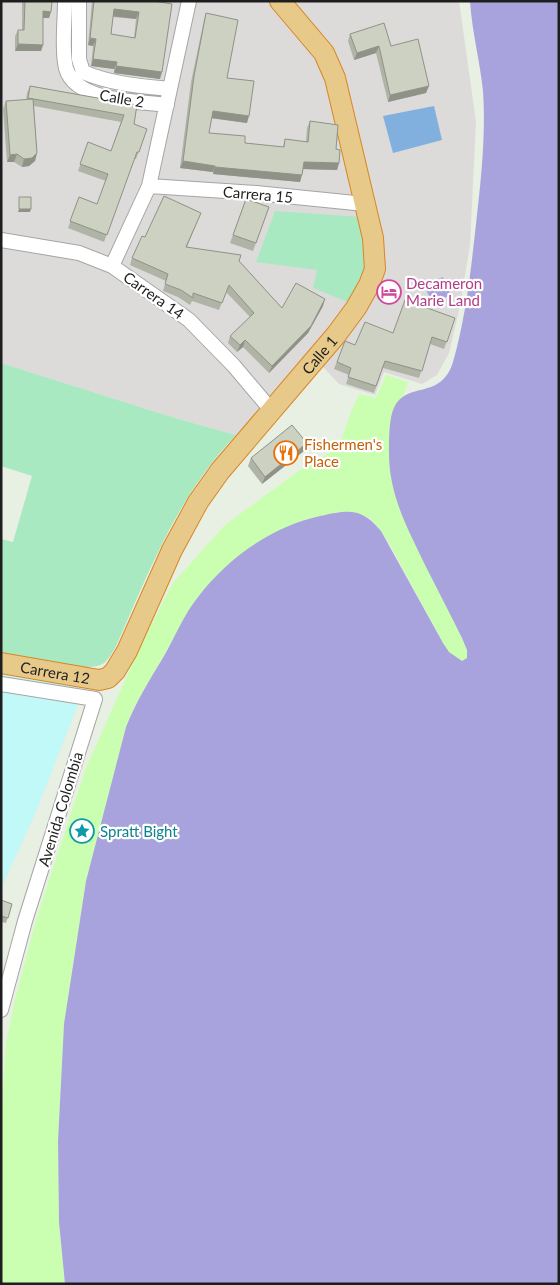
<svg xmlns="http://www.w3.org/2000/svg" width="560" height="1285" font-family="Lato,sans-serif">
<rect width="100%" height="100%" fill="#e8efe3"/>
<path fill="#dcdbda" d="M1,1H459L476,122L470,245L460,306L449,353L437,375L422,384L384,372L375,395L339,384L312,355L236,435L175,418L1,363Z"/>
<path fill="#a9e9c2" d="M275,211L362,217L367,266L350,303L313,288L317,270L256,262Z
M1,363L175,418L236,435C178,495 150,569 117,644C114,650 109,659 104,663C88,675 21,657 1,653V539L13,542L32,476L1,466Z"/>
<path fill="#caffb1" d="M386,375L408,382L403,397L393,409L389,452L462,638L467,650V658L462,662L449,652L443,643L390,545L381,531L370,518L340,512L308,519L278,531L249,548L197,598L134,707L126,727L86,881L64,1024L58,1141L59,1222L65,1284H1V1118L6,1044L15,1000L36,920L86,768L138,651L172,584L225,525L297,472L335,449L340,443L351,412L359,394L376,398Z"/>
<path fill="#c0f9f7" d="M1,672L84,689L35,814L1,889Z"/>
<path fill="#81b0de" d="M434,106L442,140L393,153L383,116Z"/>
<path fill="#a9a3dd" d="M470,1H559V1284H65L59,1222L58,1141L64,1024L86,881L126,727C136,702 150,679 164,656C175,637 184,614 198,597C228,558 271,527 320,516C349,510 361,507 381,531L443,643L449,652L462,661L467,658V650L462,638C450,614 438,590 426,567C408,529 389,496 389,453C389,442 389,417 394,408C407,380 441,401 453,362C466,317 471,269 476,224C481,180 486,135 483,91C480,61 472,32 470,1Z
M443,277L451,295L432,303L424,285Z"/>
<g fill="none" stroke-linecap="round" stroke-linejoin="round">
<g stroke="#a5a5a5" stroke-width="16">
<path id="minor" d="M65,1C65,21 62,43 65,63C69,102 137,101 167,105
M79,1V59L83,72C111,84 140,86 170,89
M149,186L256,193L365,204
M1,240L79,253L112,266L189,320L234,366L272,411
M112,266L149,186L189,1
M1,684L95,699L25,921L1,1010"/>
</g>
<g stroke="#da8523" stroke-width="22">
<g id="highway">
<path id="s1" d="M1,663L99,680L108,678L115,671L127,651L172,550L198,502L220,471L336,335L356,308L369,285L375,269L373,238L335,78L324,53L280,1"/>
</g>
</g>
<use href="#minor" stroke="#fff" stroke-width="14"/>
<use href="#highway" stroke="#e7ca8a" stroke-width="20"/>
</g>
<path fill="#afb4a6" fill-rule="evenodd" d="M22,1H52L49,18H43V45L41,51H15V36L18,30H22Z
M92,1H154L160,79L114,73V69L91,66L93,46L88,45ZM113,17L136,19L134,38L111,34Z
M206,13L227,78L247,123L212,118L209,133L245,143L283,147L285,139L306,142L307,128L310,121L336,149L339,163L337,170L303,169L300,182L213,174V172L180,168L191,82L204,20Z
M350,34L391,46L426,93L388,102L376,53L354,60L348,41Z
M30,86L137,105L134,124L147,129L136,159H134L104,242L68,228L79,197L97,204L106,181L78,171L88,142L111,151L121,122L34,106L37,153L35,161L29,166L22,167L14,162H7L3,109L6,101L26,100L27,93Z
M246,199L269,207L253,251L230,243Z
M201,213L187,247L239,261L282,308L323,306L308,333L269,373L243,347L237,352L228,343L230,336L250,317L226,292L219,310L192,301L190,305L178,297L163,291L166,281L130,265L132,258L145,237Z
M455,318L444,349L430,344L419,378L383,368L374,393L346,384L349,375L334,369L345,341L355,345L393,333Z
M307,443L304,451L262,484L248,466L251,458Z
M1,900L12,904L6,923L1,922Z"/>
<path fill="#8f9287" d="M114,9L139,12L136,19L111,16Z
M43,11L51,12L49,18H41Z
M90,38L96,39L93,46L88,45Z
M18,44L43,45L41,51H15Z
M379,46L376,53L354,60L357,53Z
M93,59L117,62L114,69L91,66Z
M116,66L162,72L160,79L114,73Z
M429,86L426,93L388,102L390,95Z
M213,111L249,116L247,123L210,118Z
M37,153L35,161L29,166L22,167L24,159Z
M17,154L14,162H7L10,155Z
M183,161L215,166L213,172L180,168Z
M304,162L339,163L337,170L301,169Z
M215,167L302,175L300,182L213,174Z
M19,209H31L30,212H18Z
M325,299L323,306L308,333L269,373L272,366Z
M245,340L243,347L237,352L240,345Z
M307,443L304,451L262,484L265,477Z"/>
<path fill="#ccd1c1" stroke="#8f9287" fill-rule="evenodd" d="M25,1H52L51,12L43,11V45L18,44V30H24Z
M94,1H154L172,4L162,72L116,66L117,62L93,59L96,39L90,38ZM114,9L139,12L135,38L111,34Z
M206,13L238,20L227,78L254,81L249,116L213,111L209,133L245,136V143L284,147L285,139L308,142L310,121L338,125L336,149L340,150L339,163L304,162L302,175L215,167V166L183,161L194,76Z
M384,23L391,46L418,39L429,86L390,95L379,46L357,53L350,34Z
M30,86L137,105L134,124L147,129L139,152H137L107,235L70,221L79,197L97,204L108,174L80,164L88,142L111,151L124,115L28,98Z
M33,99L37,153L32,158L24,159L17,154L10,155L6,101Z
M164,196L201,213L186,247L241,255L239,261L282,308L296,283L325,299L311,326L272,366L245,340L240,345L230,336L254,313L229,285L222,303L193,293V298L181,290L165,284L168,274L132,258L142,236L145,237Z
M19,197H31V209H19Z
M246,199L269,207L256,243L233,235Z
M405,300L455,318L447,342L432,337L422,371L385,361L376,386L348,377L351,368L337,362L345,341L355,345L365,322L393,333Z
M292,425L307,443L265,477L251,458Z
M1,900L12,904L8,918L1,916Z"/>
<defs>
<g id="hotel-ring" transform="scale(1.25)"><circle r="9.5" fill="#fff" stroke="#d1479c" stroke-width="1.5"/><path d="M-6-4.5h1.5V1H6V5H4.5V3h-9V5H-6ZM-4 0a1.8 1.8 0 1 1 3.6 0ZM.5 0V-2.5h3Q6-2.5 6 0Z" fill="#d1479c"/></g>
<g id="restaurant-ring" transform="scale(1.25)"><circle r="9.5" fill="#fff" stroke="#e8710a" stroke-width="1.5"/><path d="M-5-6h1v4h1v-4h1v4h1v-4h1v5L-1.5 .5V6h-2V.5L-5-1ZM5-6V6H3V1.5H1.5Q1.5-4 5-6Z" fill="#e8710a"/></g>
<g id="sight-ring" transform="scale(1.25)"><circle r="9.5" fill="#fff" stroke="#0f9aa8" stroke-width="1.5"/><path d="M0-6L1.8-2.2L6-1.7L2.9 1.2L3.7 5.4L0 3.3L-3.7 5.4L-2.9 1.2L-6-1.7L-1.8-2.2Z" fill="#0f9aa8"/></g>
</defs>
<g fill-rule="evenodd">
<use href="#hotel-ring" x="389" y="292"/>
<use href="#restaurant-ring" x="286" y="453"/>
<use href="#sight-ring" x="82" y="831"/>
</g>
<g text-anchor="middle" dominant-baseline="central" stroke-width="4.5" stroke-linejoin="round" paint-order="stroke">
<g font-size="15" fill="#1e1e1e" stroke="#fff">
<text transform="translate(122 98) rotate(10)">Calle 2</text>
<text transform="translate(258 194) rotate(5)">Carrera 15</text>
<text transform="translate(154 295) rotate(35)">Carrera 14</text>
<text stroke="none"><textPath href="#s1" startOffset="498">Calle 1</textPath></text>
<text stroke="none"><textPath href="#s1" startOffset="55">Carrera 12</textPath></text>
<text transform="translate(60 809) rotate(-73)">Avenida Colombia</text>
</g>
<g font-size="15" fill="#b23c85" stroke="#fff" text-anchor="start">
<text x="406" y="283">Decameron<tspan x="406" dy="17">Marie Land</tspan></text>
</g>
<g font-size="15" fill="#c56008" stroke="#fff" text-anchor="start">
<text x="304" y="444">Fishermen's<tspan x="304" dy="17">Place</tspan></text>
</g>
<g font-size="15" fill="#0d838f" stroke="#fff" text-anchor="start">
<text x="100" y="831">Spratt Bight</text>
</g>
</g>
<rect width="560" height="1285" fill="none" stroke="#1e1e1e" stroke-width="5"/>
</svg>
